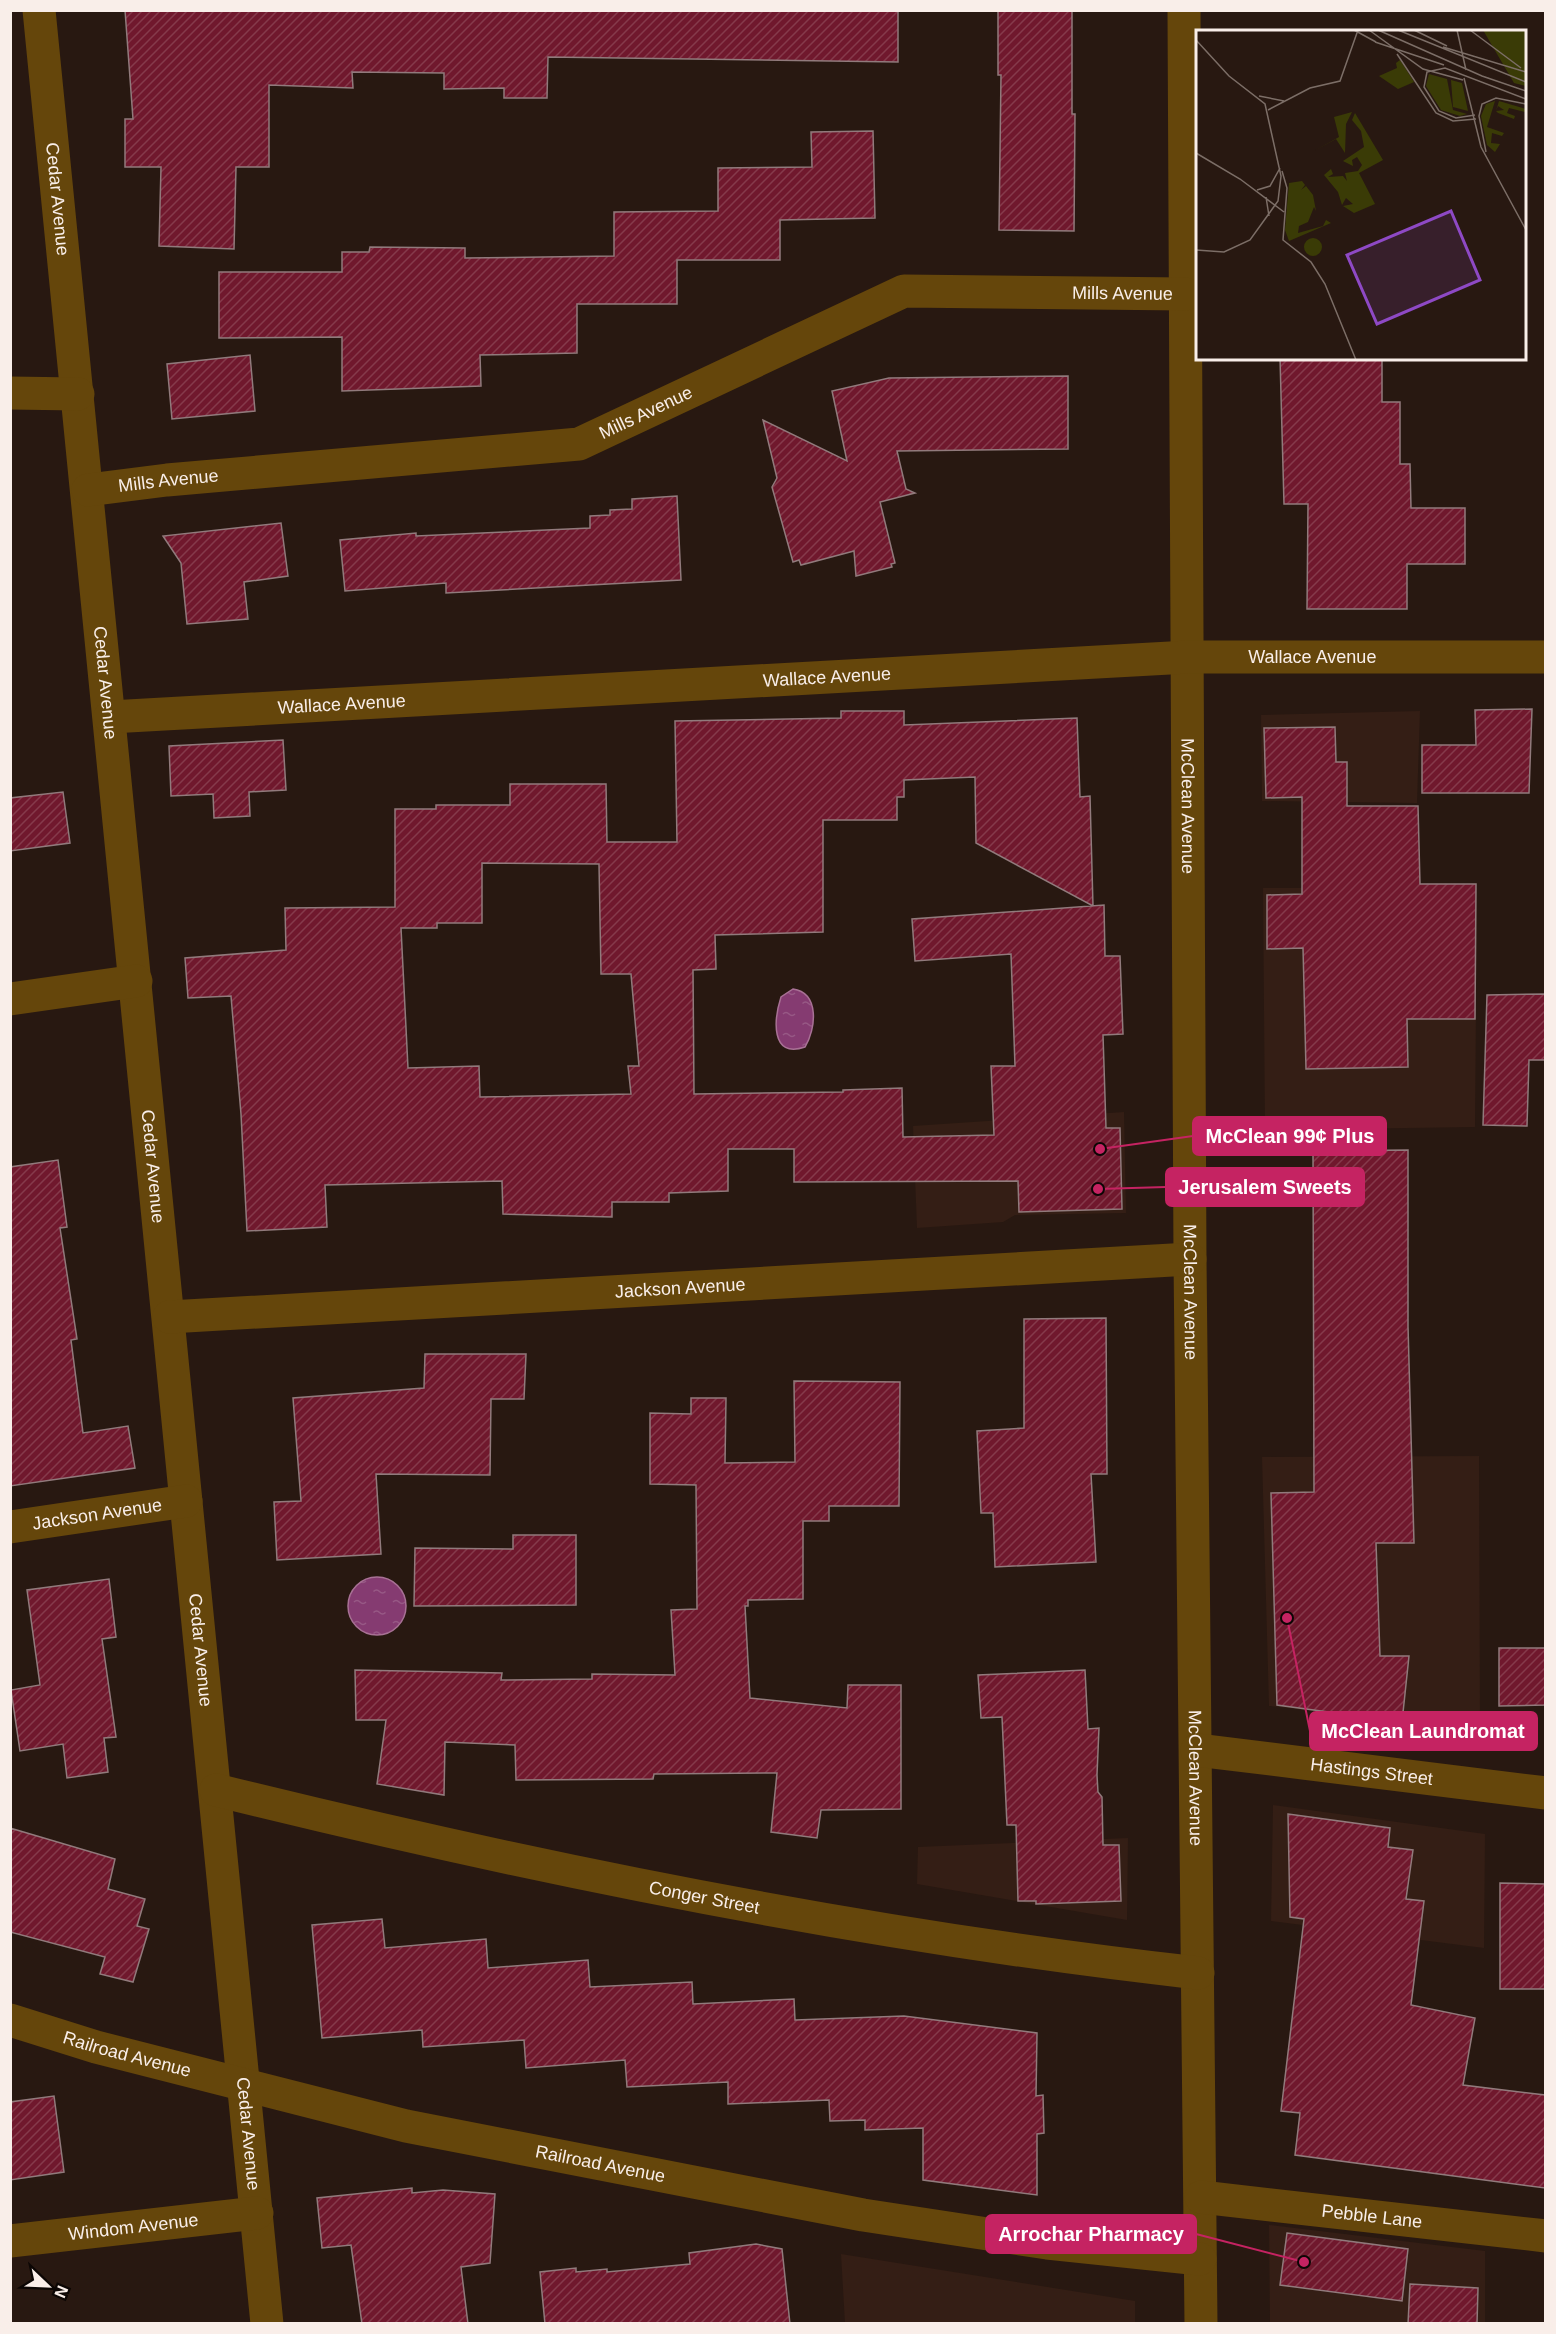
<svg xmlns="http://www.w3.org/2000/svg" width="1556" height="2334" font-family="Helvetica,sans-serif">
<defs>
<pattern id="water-ripples" width="26" height="14" patternUnits="userSpaceOnUse" patternTransform="scale(1.5)"><rect width="26" height="14" fill="#853b71"/><path d="M2 4q2-2 4 0t4 0M15 11q2-2 4 0t4 0" fill="none" stroke="#975885"/></pattern>
<pattern id="building-hatch" width="6" height="6" patternUnits="userSpaceOnUse" patternTransform="scale(1.5)"><rect width="6" height="6" fill="#70182d"/><path d="M-1 1l2-2M0 6l6-6M5 7l2-2" fill="none" stroke="#853a4b"/></pattern>
</defs>
<rect width="100%" height="100%" fill="#281811"/>
<path fill="#341e15" d="M1420,711L1417,803L1262,801L1261,715Z
M1263,888H1477L1475,1127L1265,1130Z
M1124,1112L1126,1213L1015,1215L1003,1222L917,1228L913,1126Z
M1479,1456L1480,1730L1269,1706L1262,1457Z
M1273,1805L1485,1834L1484,1948L1271,1921Z
M1128,1838L1127,1920L917,1884L918,1847Z
M1269,2225L1485,2251V2323H1270Z
M841,2254L1135,2301V2323H845Z"/>
<path fill="url(#water-ripples)" stroke="#a87195" stroke-width="1.5" d="M793,989C820,993 816,1029 805,1047C770,1059 774,1019 781,997Z
M348 1606a29 29 0 1 1 58 0a29 29 0 1 1-58 0Z"/>
<path fill="url(#building-hatch)" stroke="#917a7c" stroke-width="1.5" fill-rule="evenodd" d="M125,10H898V62L548,57L547,98H504V88L444,89V73L352,72L353,88L269,85V167H236L234,249L159,246L161,167H125V119H133Z
M998,10H1072V114H1075L1074,231L999,230L1001,75H998Z
M873,131L875,218L780,220V260H677V304H577V353L480,355L481,386L342,391V337L219,338V272H342V252H369L370,247L465,248V258L614,256V212L718,211V168L812,167L811,132Z
M250,355L255,411L172,419L167,364Z
M1280,358H1382V402H1400V464H1410L1411,508H1465V564H1407V609H1307L1308,504H1284Z
M1068,376V449L897,451L906,489L915,493L880,502L895,563L891,564L892,567L856,576L854,551L801,565L799,560L793,562L772,487L777,478L763,420L847,461L832,391L889,378Z
M677,496L681,580L446,593V583L345,591L340,540L416,533V536L590,528V516L610,515V510L632,509V499Z
M281,523L288,576L244,582L248,619L187,624L181,563L163,536Z
M1532,709L1529,793H1422V745H1476L1475,710Z
M841,711H904V725L1077,718L1080,797L1090,796L1093,906L976,843L975,777L904,780V797H897V820H823V932L715,935L716,969L693,970L694,1094L843,1092V1090L902,1088L903,1137L994,1135L991,1066H1015L1011,954L915,961L912,919L1104,905L1105,956H1120L1123,1034L1103,1035L1106,1128H1120L1122,1209L1019,1212L1018,1181L794,1182V1149H728V1191L669,1193V1202H612V1217L503,1214L502,1181L325,1185L327,1227L247,1231L241,1114L231,996L188,998L185,958L286,950L285,908L395,907V809H436V805H510V784H606L607,842H677L675,721L841,718ZM482,863L599,864L601,974H631L639,1066H628L631,1094L480,1097L479,1066L408,1068L401,928H437V923H482Z
M1335,727L1336,762H1347V806H1418L1420,884H1476L1475,1019H1407L1408,1067L1306,1069L1303,948L1267,949V895L1302,894V797L1266,798L1264,728Z
M283,740L286,790L249,792L250,816L214,818L213,794L171,796L169,746Z
M63,792L70,843L10,851V798Z
M1545,994V1060H1529L1527,1126L1483,1125L1487,995Z
M1408,1150V1326L1414,1543H1376L1380,1656H1409L1402,1722L1277,1705L1271,1493L1314,1492L1313,1151Z
M58,1160L67,1227L60,1228L77,1339L71,1340L83,1433L128,1426L135,1468L10,1486V1167Z
M1106,1318L1107,1474H1091L1096,1562L995,1567L993,1513H981L977,1431L1024,1428V1319Z
M425,1354H526L524,1399H491L490,1475L376,1474L381,1554L277,1560L274,1502L301,1501L293,1398L424,1388Z
M794,1381L900,1382L899,1506H829V1521H803V1599L748,1600V1606H745L750,1698L847,1708L848,1685H901V1809L821,1810L817,1838L771,1832L777,1773L654,1774L653,1779L516,1780L515,1745L445,1742L444,1795L377,1784L386,1720H356L355,1670L502,1673L501,1680L592,1679V1674L675,1675L671,1610L697,1609L696,1485L650,1484V1413L691,1414V1398H726L725,1463L795,1462Z
M513,1535H576V1605L414,1606L415,1548L513,1549Z
M109,1579L116,1637L102,1639L116,1737L104,1738L108,1772L67,1778L63,1744L20,1751L11,1690L40,1685L27,1590Z
M1499,1648H1545V1705L1499,1706Z
M1085,1670L1088,1729L1099,1728L1097,1775L1098,1792L1102,1797L1103,1845H1119L1121,1901L1036,1904V1901H1018L1016,1825H1007L1002,1717L981,1718L978,1675Z
M1288,1814L1390,1828L1388,1847L1413,1850L1406,1899L1424,1901L1411,2005L1475,2018L1463,2085L1545,2095V2188L1295,2155L1300,2113L1281,2111L1304,1919L1290,1917Z
M10,1828L115,1859L108,1889L145,1899L137,1926L149,1929L133,1982L100,1974L105,1957L10,1932Z
M1500,1883L1545,1884V1989H1500Z
M382,1919L385,1948L486,1939L488,1968L588,1960L590,1987L692,1982L693,2004L794,1999L795,2020L904,2016L1037,2033L1036,2096L1043,2095L1044,2133L1037,2134V2195L923,2180V2128L865,2130V2120L830,2121L829,2100L728,2104V2082L627,2087L625,2060L526,2068L524,2040L423,2047L422,2030L322,2038L312,1925Z
M54,2096L64,2172L10,2180V2102Z
M412,2188V2193L443,2190L495,2194L490,2263L461,2267L468,2324H362L351,2245L322,2248L317,2198Z
M1287,2233L1408,2249L1402,2301L1280,2285Z
M756,2244L782,2249L790,2324H545L540,2272L576,2268V2272L607,2269V2272L690,2264L689,2253Z
M1410,2284L1478,2288L1477,2324H1408Z"/>
<g fill="none" stroke-linecap="round" stroke-linejoin="round">
<g stroke="#65460b" stroke-width="33">
<path id="s1" d="M39,10L267,2324"/>
<path id="s2" d="M1184,10L1190,1259L1201,2324"/>
<path d="M10,393L78,394"/>
<path id="s3" d="M88,490L167,480L579,444L904,291L1185,294"/>
<path id="s4" d="M110,717L1188,657H1546"/>
<path d="M10,999L136,981"/>
<path id="s5" d="M169,1317L1190,1259"/>
<path id="s6" d="M10,1527L186,1501"/>
<path id="s7" d="M1197,1750L1546,1793"/>
<path id="s8" d="M216,1790C539,1870 867,1936 1198,1973"/>
<path id="s9" d="M10,2020L96,2047L406,2126L863,2215L1047,2243L1200,2259"/>
<path id="s10" d="M1201,2197L1546,2236"/>
<path id="s11" d="M10,2241L257,2213"/>
</g>
</g>
<g text-anchor="middle" dominant-baseline="central" stroke-width="4.5" stroke-linejoin="round" paint-order="stroke">
<g font-size="18" fill="#f9eee9" stroke="#0c0604">
<text stroke="none"><textPath href="#s1" startOffset="190">Cedar Avenue</textPath></text>
<text stroke="none"><textPath href="#s3" startOffset="1071">Mills Avenue</textPath></text>
<text stroke="none"><textPath href="#s3" startOffset="567">Mills Avenue</textPath></text>
<text stroke="none"><textPath href="#s3" startOffset="81">Mills Avenue</textPath></text>
<text stroke="none"><textPath href="#s4" startOffset="1204">Wallace Avenue</textPath></text>
<text stroke="none"><textPath href="#s4" startOffset="718">Wallace Avenue</textPath></text>
<text stroke="none"><textPath href="#s1" startOffset="676">Cedar Avenue</textPath></text>
<text stroke="none"><textPath href="#s4" startOffset="232">Wallace Avenue</textPath></text>
<text stroke="none"><textPath href="#s2" startOffset="796">McClean Avenue</textPath></text>
<text stroke="none"><textPath href="#s1" startOffset="1162">Cedar Avenue</textPath></text>
<text stroke="none"><textPath href="#s5" startOffset="512">Jackson Avenue</textPath></text>
<text stroke="none"><textPath href="#s2" startOffset="1282">McClean Avenue</textPath></text>
<text stroke="none"><textPath href="#s6" startOffset="88">Jackson Avenue</textPath></text>
<text stroke="none"><textPath href="#s1" startOffset="1648">Cedar Avenue</textPath></text>
<text stroke="none"><textPath href="#s7" startOffset="176">Hastings Street</textPath></text>
<text stroke="none"><textPath href="#s2" startOffset="1768">McClean Avenue</textPath></text>
<text stroke="none"><textPath href="#s8" startOffset="500">Conger Street</textPath></text>
<text stroke="none"><textPath href="#s9" startOffset="122">Railroad Avenue</textPath></text>
<text stroke="none"><textPath href="#s1" startOffset="2134">Cedar Avenue</textPath></text>
<text stroke="none"><textPath href="#s9" startOffset="608">Railroad Avenue</textPath></text>
<text stroke="none"><textPath href="#s10" startOffset="172">Pebble Lane</textPath></text>
<text stroke="none"><textPath href="#s11" startOffset="124">Windom Avenue</textPath></text>
</g>
</g>
<g transform="translate(1196 30)">
<rect width="330" height="330" fill="#281811"/>
<path d="M233,44L251,49L257,80L271,84L264,86L245,80L230,56ZM255,50L266,53L272,81L257,77ZM299,71L291,97L308,103L306,106L296,103L295,113L304,114L299,122L291,115L285,86L290,74ZM303,71L330,79L329,82L313,78L311,83L319,86L318,89L302,83L300,81L308,80L302,76L300,81ZM156,82L150,94L149,123L140,109L118,121L143,107L138,87ZM159,83L187,130L163,143L179,174L158,183L147,176L157,174L150,168L146,175L142,162L128,145L135,139L137,144L132,147L147,146L151,151L149,143L162,141L166,135L161,127L156,130L157,136L147,131L168,117L165,101L156,90ZM106,151L109,155L105,160L110,156L117,165L120,181L118,177L112,192L103,196L102,203L127,196L130,190L135,193L93,211L89,200L93,153Z" fill="#3a3b06"/>
<path d="M204,30L218,52L202,59L183,46L201,38L200,33Z" fill="#3a3b06"/>
<path d="M287,0H330V56L318,53ZM108 217a9 9 0 1 1 18 0a9 9 0 1 1-18 0Z" fill="#3a3b06"/>
<path fill="none" stroke="#7c6e67" stroke-width="1.5" d="M158,0L180,12M173,0L227,39L267,50M182,0L286,46L330,61M202,0L330,52M218,0L251,16M261,0L270,40M274,0L325,38M0,10L33,46L69,74L85,146L82,171L54,210L28,222L0,220M179,12L248,35M247,17L330,42M201,24L240,83L257,91L280,89M268,48L285,117L330,200M63,66L88,71M72,80L114,58L144,51L162,0M279,85L260,88L243,81L228,57L231,42L249,38L330,69M290,122L283,86L286,74L300,68L330,74M0,123L44,149L88,182M86,141L91,158L87,210L115,232L129,254L160,330M61,160L74,156L84,138M70,167L73,186"/>
<path fill="#8e49c5" fill-opacity="0.15" stroke="#8e49c5" stroke-width="3" d="M255,181L284,250L181,294L151,225Z"/>
<rect width="330" height="330" fill="none" stroke="#f9eee9" stroke-width="3"/>
</g>
<path fill="none" stroke="#c52362" stroke-width="2" d="M1100 1149L1193 1136M1098 1189L1166 1187M1287 1618L1310 1731M1304 2262L1196 2234"/>
<g fill="#c52362" stroke="#0c0604" stroke-width="2">
<circle cx="1100" cy="1149" r="6"/>
<circle cx="1098" cy="1189" r="6"/>
<circle cx="1287" cy="1618" r="6"/>
<circle cx="1304" cy="2262" r="6"/>
</g>
<g fill="#c52362" stroke="#c52362" stroke-width="2">
<rect x="1193" y="1117" width="193" height="38" rx="6"/>
<rect x="1166" y="1168" width="198" height="38" rx="6"/>
<rect x="1310" y="1712" width="227" height="38" rx="6"/>
<rect x="986" y="2215" width="210" height="38" rx="6"/>
</g>
<g font-size="20" text-anchor="middle" font-weight="bold" fill="#fff">
<text x="1290" y="1143">McClean 99¢ Plus</text>
<text x="1265" y="1194">Jerusalem Sweets</text>
<text x="1423" y="1738">McClean Laundromat</text>
<text x="1091" y="2241">Arrochar Pharmacy</text>
</g>
<rect width="1556" height="2334" fill="none" stroke="#f9eee9" stroke-width="24"/>
<g transform="translate(48 2286) rotate(113)" stroke="#0c0604" stroke-width="4.5" paint-order="stroke">
<path d="M0-4.5L10 22L0 15L-10 22Z" fill="#f9eee9"/>
<text y="-9" font-size="16" font-weight="bold" text-anchor="middle" fill="#f9eee9">N</text>
</g>
</svg>
